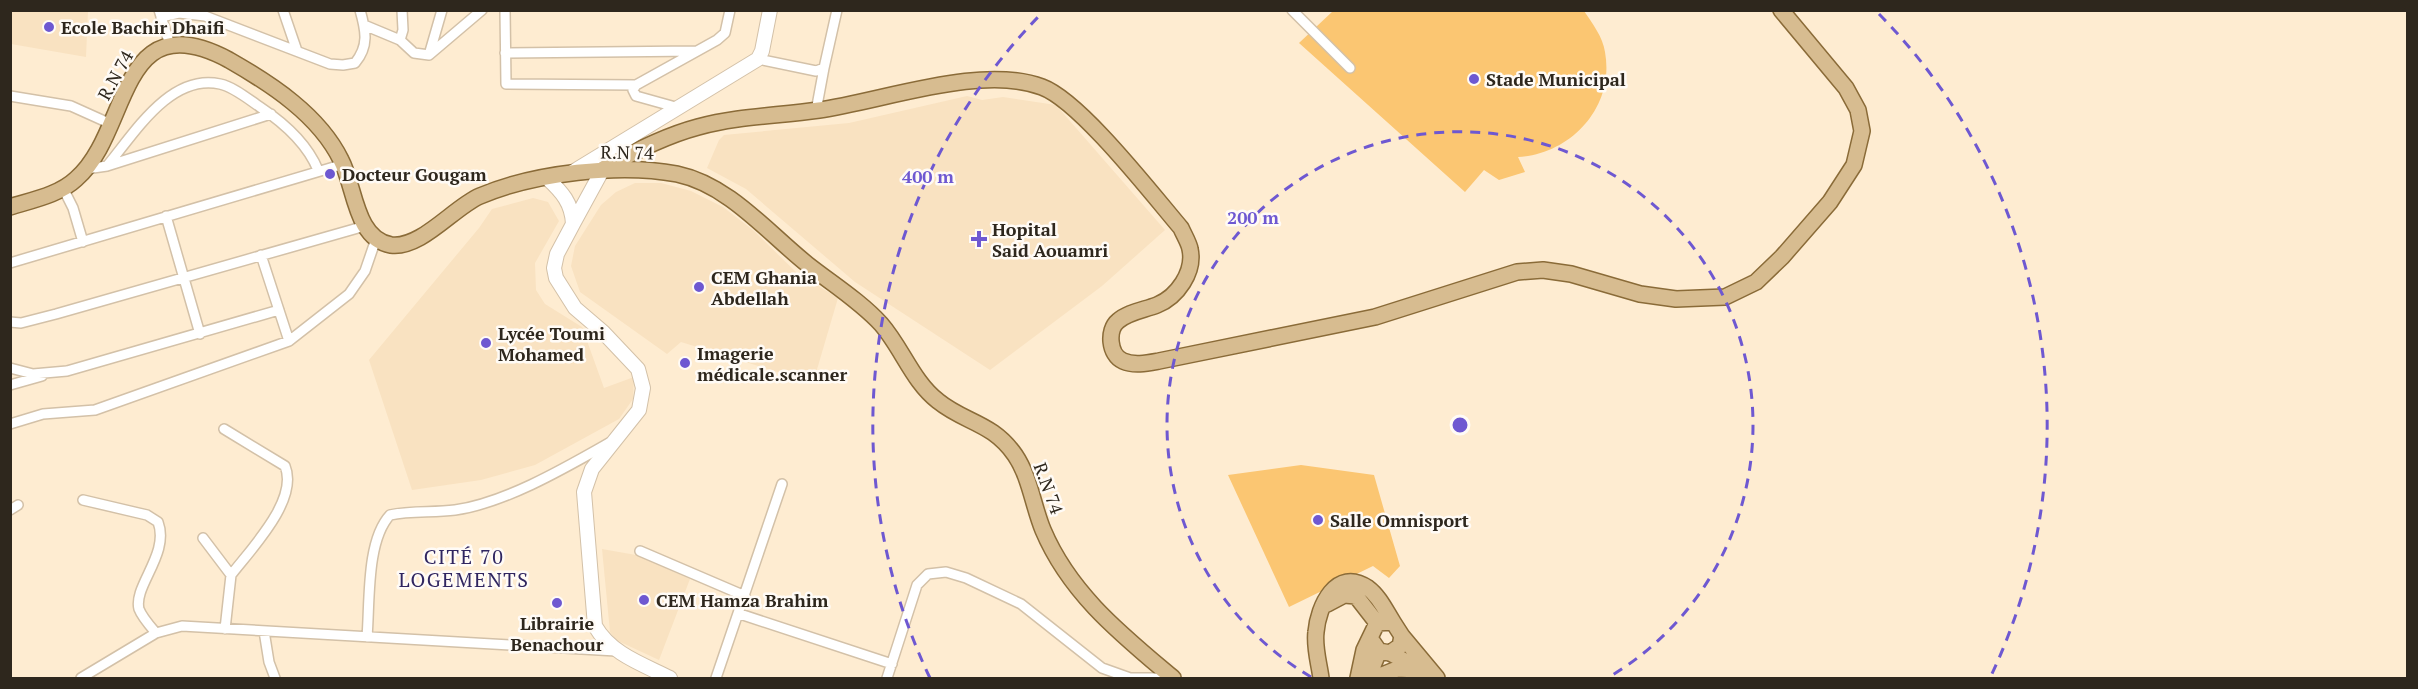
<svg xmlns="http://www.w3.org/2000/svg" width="2418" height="689" font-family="'PT Serif',serif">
<rect width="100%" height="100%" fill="#feecd1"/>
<path fill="#f9e2c1" d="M10,11H88L86,57L11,44Z
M967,96L982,100L1003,97L1056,105L1165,230L1102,286L990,370L855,282L746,189L707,168L719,140L724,135L849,123Z
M635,183H661L691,191L723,207L753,230L797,273L838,298L813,383L681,342L667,354L580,292L571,266L575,246L601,205L616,192Z
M533,198L548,202L559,221L535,263L536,290L545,304L582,327L604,388L634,377L633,399L619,419L535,465L481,480L412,490L369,360L479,228L492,209Z
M602,549L636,555L690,579L659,660L616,640L610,632Z"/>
<path fill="#fbc672" d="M1333,11H1584C1592,23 1603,37 1605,52C1615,107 1571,154 1518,157L1525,172L1499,180L1484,170L1465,192L1299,43Z
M1301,465L1374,475L1400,566L1389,578L1373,566L1289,607L1228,475Z"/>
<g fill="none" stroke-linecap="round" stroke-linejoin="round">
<g stroke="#d3c1a8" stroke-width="12">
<path id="street" d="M159,10L170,45
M283,10L297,51
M505,10L506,84L636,85
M1292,10L1350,68
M161,17L179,13L205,16L330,64L343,65L355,63C369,46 366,31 360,10
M364,25L400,40L403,30L402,10
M400,40L414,53L429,55L482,10
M505,53L696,51
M429,55L442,10
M758,59L816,71L824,68L837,10
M10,96L71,106L111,124
M679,108L636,96L633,90L636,85L717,40L725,33L730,10
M816,111L824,68
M107,166C134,134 170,73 220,84C234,87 248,99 260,107C284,123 307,143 318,170
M86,169L107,166L271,114
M63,188L73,208L83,242
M166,216L200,334
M261,255L289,341
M10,263L344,164
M10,322L21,323L56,314L365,226
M10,368L33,374L67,371L279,310
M10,385L42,376
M10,424L43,414L95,410L289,341L349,294L365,271L376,239
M224,429L285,466C299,500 251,549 231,575
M83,500L147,515L158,522C170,554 133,586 139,609C142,617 150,626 156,633
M10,510L18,505
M203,538L231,575L225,629
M640,551L745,596
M740,614L892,664
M264,631L269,662L275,678
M367,637C370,602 366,541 390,515C411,510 433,513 455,510C505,503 565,468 609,443
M81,678L156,633L182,626L616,651
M716,678L782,484
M887,678L917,585L928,574L946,572L966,578L1021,604L1102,668L1130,678H1173"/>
</g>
<g stroke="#d3c1a8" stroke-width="16">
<path id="secondary" d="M571,173L758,59L762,51L770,10
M547,178C562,192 572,203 573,224L603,169
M573,224L557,254L554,268L556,278L575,308L603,332L638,369L643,388L639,410L592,469L584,492L595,626C611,654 642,664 670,678"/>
</g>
<g stroke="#8a6b38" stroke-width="18">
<path id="primary" d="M603,169C633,152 664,136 698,127C738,116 778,116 819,110C883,101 981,64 1042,87C1080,101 1152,194 1181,228C1184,235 1189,243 1190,249C1195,272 1177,297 1157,305C1144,310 1128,312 1118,321C1107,330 1109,355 1123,361C1134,366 1148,363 1159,361L1375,317L1517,272L1543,270L1571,274L1640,294L1676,299L1725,297L1756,282L1782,257L1830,202L1854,165L1862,131L1858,110L1846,88L1781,10
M10,207C32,200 59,195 76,179C131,132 117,0 229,60C271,84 319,115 341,160C355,186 355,239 391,245C421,249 454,207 480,196C534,173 620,163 677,174C729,185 767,232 807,264C831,283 860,301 881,324C902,348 913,382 938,401C965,423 992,422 1015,455C1030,477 1033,506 1043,530C1070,594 1122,635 1173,678
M1327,604L1344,595L1356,596L1377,623
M1402,636L1437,678
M1390,653L1427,673
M1321,678C1319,663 1314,647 1316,632C1318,607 1336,566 1368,588C1379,596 1386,611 1393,622
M1358,678L1364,650L1377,623L1393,622L1402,636L1400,646L1390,653L1379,651L1370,638
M1368,678L1379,651
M1375,678L1397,669L1418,670"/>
</g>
<use href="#street" stroke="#fff" stroke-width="9"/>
<use href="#secondary" stroke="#fff" stroke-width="14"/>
<use href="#primary" stroke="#d7bc90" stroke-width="15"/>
</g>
<g fill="none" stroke="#6e58d1" stroke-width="3" stroke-dasharray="10 8">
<path d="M1311 677A293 293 0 1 1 1609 677"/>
<path d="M930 678A587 587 0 0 1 1041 14M1879 14A587 587 0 0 1 1990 678"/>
</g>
<g fill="#6e58d1" stroke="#fffbf6" stroke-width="2">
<circle cx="49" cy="27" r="6"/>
<circle cx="1474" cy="79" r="6"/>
<circle cx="330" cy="174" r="6"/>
<path d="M976 230h6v6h6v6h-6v6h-6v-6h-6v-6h6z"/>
<circle cx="699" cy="287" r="6"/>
<circle cx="486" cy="343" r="6"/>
<circle cx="685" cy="363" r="6"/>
<circle cx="1318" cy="520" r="6"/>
<circle cx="644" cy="600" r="6"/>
<circle cx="557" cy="603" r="6"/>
</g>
<g text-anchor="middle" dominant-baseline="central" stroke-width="5" stroke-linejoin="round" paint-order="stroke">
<g font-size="18" font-weight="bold" fill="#2e271d" stroke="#fffbf6" text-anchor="start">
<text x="61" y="27">Ecole Bachir Dhaifi</text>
<text x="1486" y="79">Stade Municipal</text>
<text x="342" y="174">Docteur Gougam</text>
<text x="992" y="229">Hopital<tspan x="992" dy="21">Said Aouamri</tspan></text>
<text x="711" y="277">CEM Ghania<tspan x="711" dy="21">Abdellah</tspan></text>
<text x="498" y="333">Lycée Toumi<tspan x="498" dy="21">Mohamed</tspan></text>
<text x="697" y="353">Imagerie<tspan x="697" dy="21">médicale.scanner</tspan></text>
<text x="1330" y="520">Salle Omnisport</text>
<text x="656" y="600">CEM Hamza Brahim</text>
<text x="557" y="623" text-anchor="middle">Librairie<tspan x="557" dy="21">Benachour</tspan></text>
</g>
<g font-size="18" fill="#2e271d" stroke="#fffbf6">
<text transform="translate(115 75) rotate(-61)">R.N 74</text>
<text transform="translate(627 152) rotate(1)">R.N 74</text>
<text transform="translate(1049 488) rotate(70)">R.N 74</text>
</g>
<g font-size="20" letter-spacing="1.5" fill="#302660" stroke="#fffbf6">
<text x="464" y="556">CITÉ 70<tspan x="464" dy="23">LOGEMENTS</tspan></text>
</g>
</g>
<circle cx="1460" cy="425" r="9" fill="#6e58d1" stroke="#fffbf6" stroke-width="3"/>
<g font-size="18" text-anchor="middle" font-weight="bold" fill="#6e58d1" stroke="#fffbf6" stroke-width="5" stroke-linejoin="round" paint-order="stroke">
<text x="928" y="183">400 m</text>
<text x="1253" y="224">200 m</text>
</g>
<rect width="2418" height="689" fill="none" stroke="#2e271d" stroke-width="24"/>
</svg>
